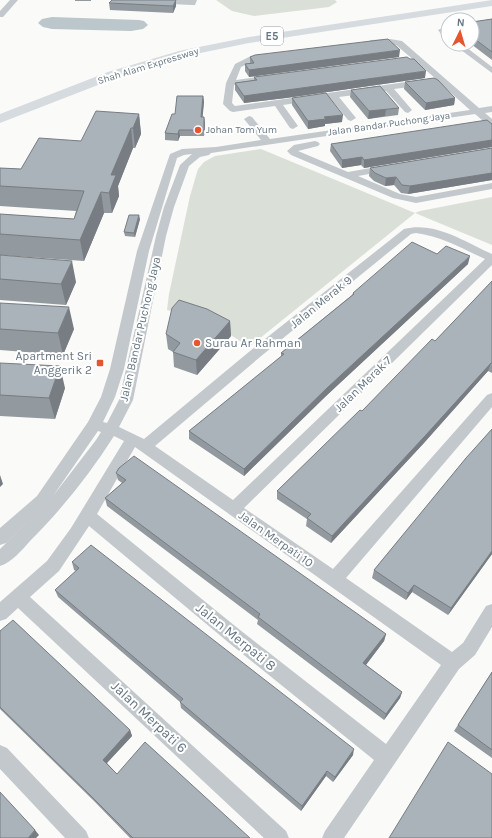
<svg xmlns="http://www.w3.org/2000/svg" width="492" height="838" font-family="Karla,sans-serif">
<rect width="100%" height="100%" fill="#fafaf8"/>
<path fill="#dadfd7" d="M216,0H335L337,2L329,7L254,16L232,11Z
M261,149L415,213L420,211L492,197V245L415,213L249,347L211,322L167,310L169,294L190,196L198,169L204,162L215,156Z"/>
<path fill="#bbc7cb" d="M52,17L139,20L144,21L148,25L143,29L131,31L52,29L43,27L38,23L42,19Z"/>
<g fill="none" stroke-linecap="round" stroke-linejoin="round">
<path fill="#c3c8cc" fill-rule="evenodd" d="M10,0H18L3,17H0V11Z
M124,0H197L195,5H192L128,2Z
M448,25L447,31L448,39H445L438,30Z
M390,39L402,41L479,108L492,106V112L485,113L492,119V127L489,126L475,114L211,153L209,155L200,157L189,166L174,207L166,236L133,400L119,427L144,439L250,351L404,229C435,221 465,242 492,254V265L244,508L333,569L487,395L492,393V407L346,578L452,652L463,643L486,606L492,604V627L475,655L459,669L344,838H322L325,831L374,760L228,642L89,526L59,571L30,597L286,831L289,838H264L18,608L6,619L0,621V602L47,561L71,528L124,441L114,436C90,474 62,509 30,541C22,550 12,562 0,566V549L34,516L6,543L0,545V528L37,496L88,422L101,397L110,369L137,251L170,154L182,149L216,147L261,140L244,119L249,116L252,117L270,139L470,110L440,83L394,89L412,110L408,113L405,112L386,91L339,97L356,118L351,121L348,120L330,98L283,105L298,126L293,129L290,128L275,106L233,112L230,111L223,104L226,83L235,64L251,56L271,54V58L256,60L241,67L236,80L274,75L278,78L274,81L234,85L232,103L235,106L435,78L396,45C388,43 374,47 367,42L371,40ZM192,154L180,165L164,207L156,236L119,400L107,423L103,422L115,397L124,369L149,251L177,158L184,155ZM416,233C441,236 463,249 485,259L233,500L155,446L260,357L411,234ZM98,431L101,432L96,440L53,496ZM135,447L441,665L386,744L240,630L97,514Z
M453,44H462L492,67V73Z
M315,141L318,142L320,144L318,146L298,151L348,172L388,165L391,166L393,168L391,170L358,176L400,194L416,197L492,183V189L416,203L393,198L291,155L287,151L294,145Z
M0,745L7,748L86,831L89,838H65L0,769Z"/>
<path fill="#d6dbdf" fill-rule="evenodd" d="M492,0V6L249,43L181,57L116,78L0,123V114L108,72L179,51L249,37Z"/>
</g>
<path fill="#929a9f" d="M75,0H91V1H75Z
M109,3L176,6L173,13L110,10Z
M492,19V60L471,44H472V22Z
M250,57H399L249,77L245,71V64L250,63Z
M254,77L425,78L286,98L244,103L235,90V83L254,80Z
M405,82L455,98L454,105L425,110L404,89Z
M351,90L399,108L398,115L368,119L350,97Z
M203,96L204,102L202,117H204L205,124L204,136H180L178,141L165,140V133L175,114Z
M292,98L342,122L325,124V126L308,129L292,105Z
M139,114L141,134L135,148H133L118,186L119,196L112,213H104L84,261L0,255V214L74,219L76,211L0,206V168L21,169Z
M492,124V147L364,168L361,165L342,168L330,151L331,144Z
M492,148V180L408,194L401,193L394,185L385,186L374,181L369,176L370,168Z
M140,219L135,237L125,236L124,232Z
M437,254L468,264L326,396L244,476L189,439V431L281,357V353L352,295L353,293Z
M0,255L76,282L66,305L0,300Z
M492,281V373L488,371L423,444L331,543L306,526L307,519L277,499V491L362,411L435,341Z
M0,303L74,329L63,355L0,350Z
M230,321L231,336L197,375L174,367L173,352L168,349L166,334Z
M0,363L65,388L55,419L0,416Z
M492,429V554L448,615L412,592L406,600L372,578L374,570Z
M116,473L386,634L384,641L366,665L402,692L400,698L384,720L257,624L258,620L107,506L105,498L122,483L118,480Z
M72,562L353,755L333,782L326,776L301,811L181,708L180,702L58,597L55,590L76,571L74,570Z
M0,631L130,730L132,736L107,763L117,774L250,838H130L94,801L0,709Z
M492,672V758L454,731Z"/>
<path fill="#777d82" d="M176,0V6L173,13V6Z
M400,50L399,57L249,77V70Z
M426,71L425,78L286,98L244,103V96Z
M203,96L204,102L202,124L201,117Z
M455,98L454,105L425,110L426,103Z
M386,109L385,116L368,119L369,111Z
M139,114L141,134L135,148L133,128Z
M343,115L342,122L325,124V126L308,129V121L324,117Z
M204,117L205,124L204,136Z
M131,128L133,148L118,186L119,196L112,213L109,193L111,175Z
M179,130L180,136L178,141V134Z
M492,140V147L364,168V160Z
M362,157L361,165L342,168V160Z
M492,173V180L408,194L410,186Z
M396,177L394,185L385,186L386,178Z
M101,192L104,213L84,261L80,240Z
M139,215L140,219L135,237L134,233Z
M470,256L468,264L326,396L244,476V469L327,388Z
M72,261L76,282L66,305L61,284Z
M69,307L74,329L63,355L58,333Z
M230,321L231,336L197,375L196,360Z
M491,363L488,371L423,444L331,543L332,536Z
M60,366L65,388L55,419L49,398Z
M0,475L3,484L0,487Z
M492,551V554L448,615L451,608Z
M414,585L412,592L406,600L408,593Z
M386,634L384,641L362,670L363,663Z
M402,692L400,698L384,720L386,714Z
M130,730L132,736L105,765L103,760Z
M354,749L353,755L333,782L335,777Z
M327,771L326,776L301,811L302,806Z
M35,830L39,835L36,838H28Z"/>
<path fill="#aab3b9" stroke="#777d82" d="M112,0H176L173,6L109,3Z
M492,19V52L472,37V22Z
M388,39L400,50L249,70L245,64L254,63L250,57L255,55Z
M407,57L410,59H414L426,71L287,90L244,96L235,83L257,80L254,77Z
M434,78L438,80L455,98L426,103L405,82Z
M380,86L399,108L369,111L351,90Z
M326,93L343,115L324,117L326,119L308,121L292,98Z
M177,96H203L201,117H204V130H179L178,134L165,133L172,114H175Z
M96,111L139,114L133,128H131L111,175H116L109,193L101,192L80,240L0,234V214L74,219L84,191L0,186V168L21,169L39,138L81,141Z
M487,120L492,124V140L364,160L362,157L342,160L331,144Z
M492,148V173L410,186L402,185L396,177L386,178L375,173L370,168Z
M129,215H139L134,233L124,232Z
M412,242L437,254L446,246L470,256L327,388L244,469L189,431L284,354L281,353L354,294L353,293Z
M0,255L72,261L61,284L0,279Z
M492,281V363H491L425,436L332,536L307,518L311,514L277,491L360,410L362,411L432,339L435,341Z
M179,300L207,309L230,321L196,360L173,352L180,343L166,334L172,308Z
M0,303L69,307L58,333L0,329Z
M0,363L60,366L49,398L0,395Z
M492,429V551L451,608L414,585L408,593L374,570L466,458Z
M134,456L386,634L363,663L402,692L386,714L258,617L260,614L105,498L126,480L116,473L119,468Z
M91,545L354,749L335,777L327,771L302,806L180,702L183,699L55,590L79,568L72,562Z
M13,620L130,730L103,760L117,774L145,742L250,838H133L91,796L0,707V631Z
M492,672V750L458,725Z
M448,742L492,774V838H389Z
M0,792L35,830L28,838H0Z"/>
<g fill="#e4572e" stroke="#fff" stroke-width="1.5">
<circle cx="198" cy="130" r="4"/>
<circle cx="197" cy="343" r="4"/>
<rect x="96" y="359" width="8" height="8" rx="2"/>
</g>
<g text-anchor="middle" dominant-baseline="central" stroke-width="4" stroke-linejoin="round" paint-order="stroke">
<g font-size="10" fill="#657683" stroke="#fff">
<text transform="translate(148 66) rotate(-17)">Shah Alam Expressway</text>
<text transform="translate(389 124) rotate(-8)">Jalan Bandar Puchong Jaya</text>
</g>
<g font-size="10" fill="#657683" stroke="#fff" text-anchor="start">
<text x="206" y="130">Johan Tom Yum</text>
</g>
<rect fill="#fff" stroke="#939fa8" stroke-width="1" x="261" y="27" width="22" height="18" rx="3"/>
<g font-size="11" font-weight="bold" fill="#657683">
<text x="272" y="36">E5</text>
</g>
<g font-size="12" fill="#657683" stroke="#fff">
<text transform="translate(321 302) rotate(-39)">Jalan Merak 9</text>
<text transform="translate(140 329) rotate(-77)">Jalan Bandar Puchong Jaya</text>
<text transform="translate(363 384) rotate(-44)">Jalan Merak 7</text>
<text transform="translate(276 539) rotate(35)">Jalan Merpati 10</text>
</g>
<g font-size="12" fill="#657683" stroke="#fff" text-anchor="start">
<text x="205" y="343">Surau Ar Rahman</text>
<text x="92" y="356" text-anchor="end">Apartment Sri<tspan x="92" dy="14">Anggerik 2</tspan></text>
</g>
<g font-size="14" fill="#657683" stroke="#fff">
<text transform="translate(236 637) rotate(39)">Jalan Merpati 8</text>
<text transform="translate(149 717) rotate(43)">Jalan Merpati 6</text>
</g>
</g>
<g transform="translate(460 32) rotate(5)"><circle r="19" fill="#ffffff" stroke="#c1c8cd"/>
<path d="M0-3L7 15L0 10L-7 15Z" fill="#e4572e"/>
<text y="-6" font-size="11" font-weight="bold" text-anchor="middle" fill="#657683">N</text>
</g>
</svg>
